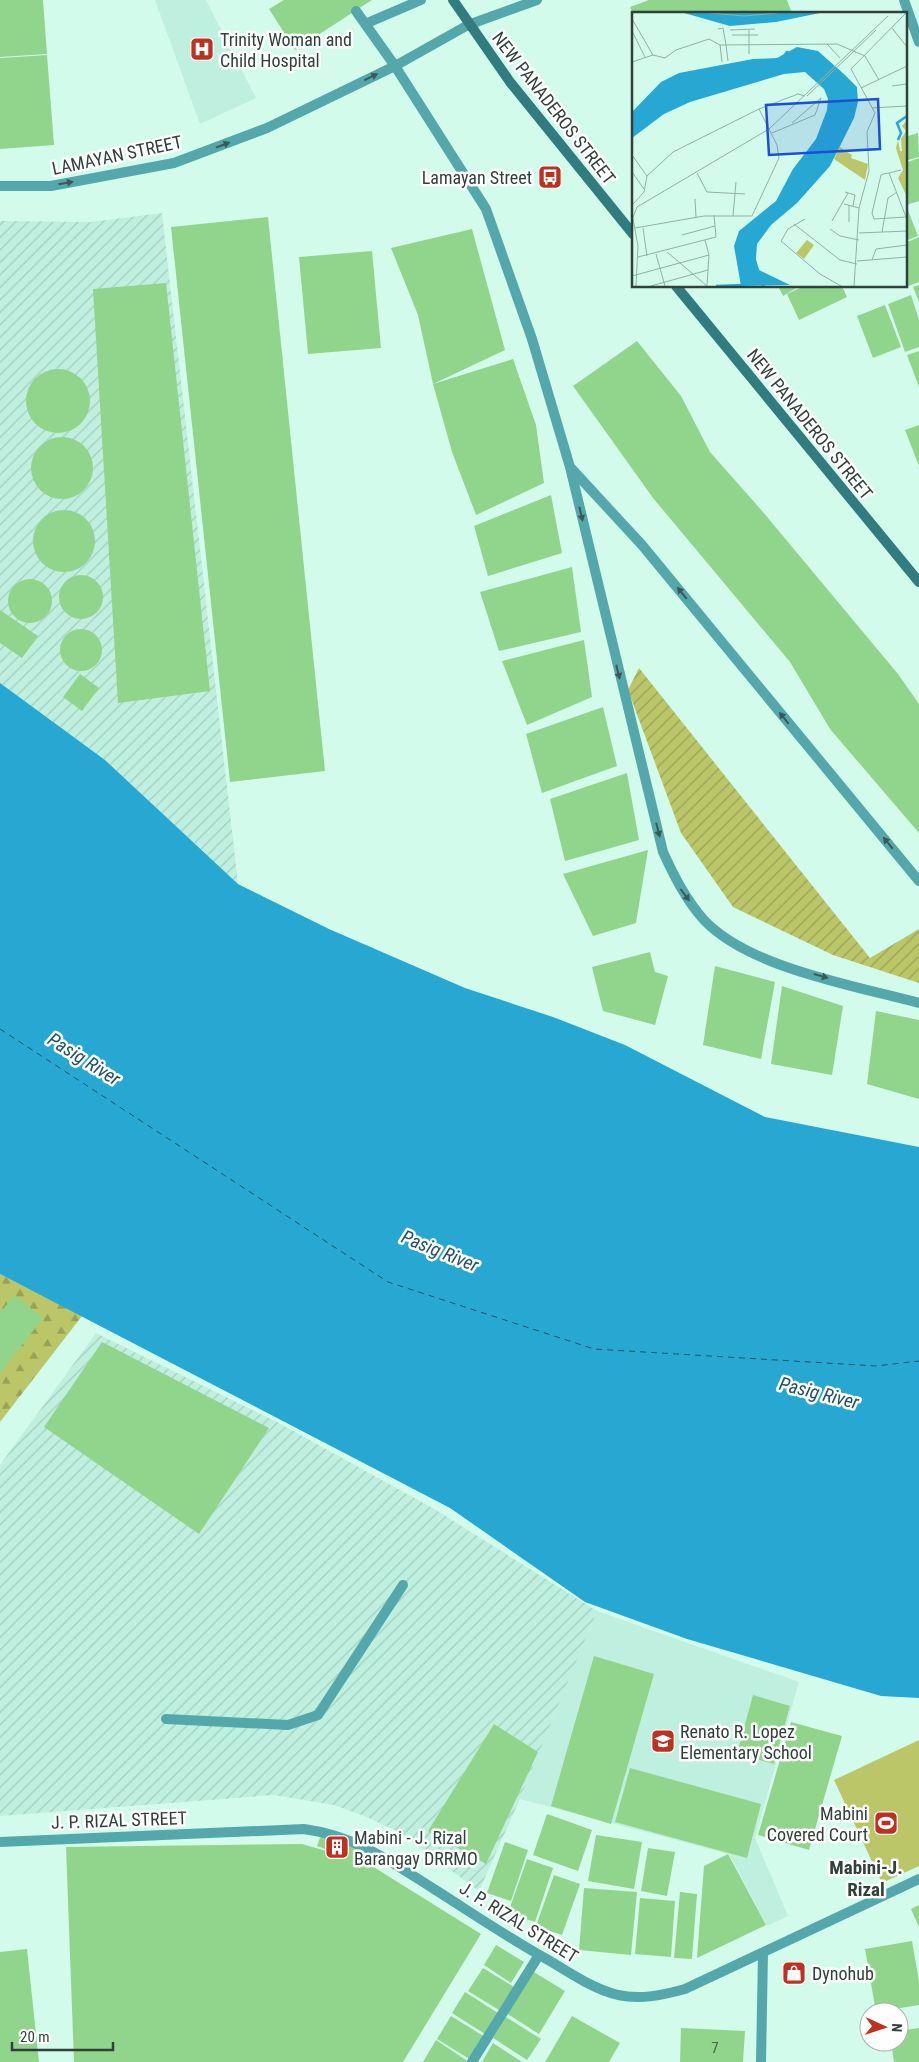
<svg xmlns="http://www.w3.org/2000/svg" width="919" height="2062" font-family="'Roboto Condensed',sans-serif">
<defs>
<pattern id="industrial-furrows" width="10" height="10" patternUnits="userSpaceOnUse" patternTransform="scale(1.25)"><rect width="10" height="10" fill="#bfefde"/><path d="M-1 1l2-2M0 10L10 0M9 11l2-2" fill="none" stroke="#a4cebf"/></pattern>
<pattern id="forest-firs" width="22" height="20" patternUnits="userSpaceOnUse" patternTransform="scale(1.25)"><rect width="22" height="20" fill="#bbc668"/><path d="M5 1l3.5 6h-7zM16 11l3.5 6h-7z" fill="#98a257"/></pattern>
<pattern id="garden-furrows" width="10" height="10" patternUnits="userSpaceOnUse" patternTransform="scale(1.25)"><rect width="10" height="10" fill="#bbc668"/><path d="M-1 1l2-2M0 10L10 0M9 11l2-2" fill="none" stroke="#98a257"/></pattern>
</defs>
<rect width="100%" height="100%" fill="#d3fbec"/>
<path fill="#bfefde" d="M155,0H206L256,98L200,124Z
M597,1611L799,1682L755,1838L788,1916L767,1926L729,1854L520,1799Z"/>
<path fill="url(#industrial-furrows)" d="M162,213L238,884L105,760L0,683V221L91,222Z
M96,1333L277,1422L436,1510L597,1611L520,1799L479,1891L397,1831L364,1816L334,1805L274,1795L0,1816V1465Z"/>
<path fill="#bbc668" d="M919,1740V1866L882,1883L834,1780Z"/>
<path fill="url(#forest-firs)" d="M0,1274L82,1316L0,1422Z"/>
<path fill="url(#garden-furrows)" d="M639,668L870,958L919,929V983L833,955L733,907L681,833L628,690Z"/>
<path fill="#27a8d3" d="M0,683L105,760L238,884L329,929L465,988L553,1017L625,1045L765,1117L919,1147V1698L881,1696L687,1639L585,1602L450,1508L0,1274Z"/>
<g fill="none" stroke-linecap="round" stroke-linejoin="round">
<path stroke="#215164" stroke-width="1" stroke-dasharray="6 5" stroke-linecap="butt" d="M0,1029L388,1282L594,1349L876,1366L919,1361"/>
</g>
<path fill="#91d58c" d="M0,0H43L47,54L0,57Z
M284,0H372L295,50L269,9Z
M649,0H787L792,14H633L630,7Z
M47,55L54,145L0,149V58Z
M918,133L919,157L905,161V137Z
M919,158V201L906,205L918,236L905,241V163Z
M268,217L325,771L230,782L171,227Z
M472,229L505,350L433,384L513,359L536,425L544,483L476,515L452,452L433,384L418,315L391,248Z
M919,237V282L906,287L905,243Z
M372,251L381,348L308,354L299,257Z
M166,283L210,691L118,703L93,289Z
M919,285V302L913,287Z
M778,286H800L783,296Z
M804,286H842L847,297L799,320L787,294Z
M911,295L919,320V347L905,352L888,304Z
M885,305L901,347L873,358L857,316Z
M637,341L681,396L710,452L763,512L898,674L919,704V833L830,729L790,662L653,498L573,386Z
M919,351V387L907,355Z
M26 401a32 32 0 1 1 64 0a32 32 0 1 1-64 0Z
M919,425V466L905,430Z
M31 468a31 31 0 1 1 62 0a31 31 0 1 1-62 0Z
M551,495L562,553L488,576L474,526Z
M33 541a31 31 0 1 1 62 0a31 31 0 1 1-62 0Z
M572,567L581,632L499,651L480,592Z
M59 597a22 22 0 1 1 44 0a22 22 0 1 1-44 0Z
M8 601a22 22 0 1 1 44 0a22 22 0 1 1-44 0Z
M0,610L38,636L22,658L0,643Z
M60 650a21 21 0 1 1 42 0a21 21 0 1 1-42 0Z
M584,640L592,697L527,725L502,661Z
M80,674L99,688L82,711L63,697Z
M603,707L617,766L542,793L526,734Z
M627,773L639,840L565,861L550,799Z
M648,850L636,923L593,936L563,874Z
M650,952L655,972L668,976L655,1025L603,1011L592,967Z
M715,966L775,982L761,1059L703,1045Z
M782,986L843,1006L832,1075L771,1064Z
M876,1011L919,1020V1099L867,1084Z
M14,1295L43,1318L0,1373V1313Z
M102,1342L269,1428L199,1534L44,1427Z
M594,1656L654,1674L611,1824L551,1806Z
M753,1695L790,1706L774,1764L737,1754Z
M791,1722L842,1736L809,1850L758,1835Z
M494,1724L538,1752L486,1864L428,1831Z
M630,1768L761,1804L747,1858L615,1822Z
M547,1814L592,1830L578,1871L533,1855Z
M321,1835L358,1847L354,1859L364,1861L481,1934L403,2062H74L66,1847L302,1844L347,1857L317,1846Z
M596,1835L642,1842L634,1889L588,1881Z
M505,1842L528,1850L511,1901L487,1893Z
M648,1848L675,1852L667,1896L641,1891Z
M728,1854L766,1925L697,1958L704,1866Z
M527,1859L553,1868L535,1922L508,1913Z
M554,1875L580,1884L562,1935L536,1926Z
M584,1888L637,1892L631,1955L579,1950Z
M680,1892L697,1894L692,1959L674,1958Z
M640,1898L675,1901L671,1957L635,1954Z
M919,1905V1927L911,1909Z
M912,1941L919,1981V2005L876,2012L865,1949Z
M496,1945L524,1962L511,1983L484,1965Z
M27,1949L39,2062H0V1952Z
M483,1968L514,1987L499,2010L468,1991Z
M532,1971L565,1991L539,2034L506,2013Z
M465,1992L498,2013L485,2034L452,2013Z
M451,2016L485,2037L471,2060L437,2039Z
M572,2016L620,2043L609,2062H545Z
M506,2017L541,2039L527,2060L493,2038Z
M681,2028L745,2031L743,2062H680Z
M919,2028V2062H894L891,2042H899V2031Z
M436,2040L469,2062H423Z
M493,2043L522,2062H482Z"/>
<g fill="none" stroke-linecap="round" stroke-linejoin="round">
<path stroke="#54a8ac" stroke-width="10" d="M356,11L395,66
M365,24L421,0
M166,1719L288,1725L318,1715L403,1585
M472,2062L539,1955"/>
<path stroke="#54a8ac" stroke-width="10" d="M904,0L919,42
M395,66L486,209L532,339L570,467L663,852C674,876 686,900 704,920C749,968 856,986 919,1003
M0,186H51L174,163L267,128L395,66L468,25L537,0
M570,467L642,545L919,881
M761,2062L763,1953"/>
<path stroke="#54a8ac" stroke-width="10" d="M0,1842L304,1829C356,1836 390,1861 434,1889C472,1913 510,1939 550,1961C571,1974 594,1989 618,1995C641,2000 663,1995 685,1989L919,1879"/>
<path stroke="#307c7f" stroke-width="10" d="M453,0L510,82L633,234
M676,286L919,582"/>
</g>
<defs><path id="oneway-solid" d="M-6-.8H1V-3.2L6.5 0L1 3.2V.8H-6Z" transform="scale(1.25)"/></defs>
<g fill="#395a56">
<use href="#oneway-solid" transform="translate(371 77) rotate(-26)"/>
<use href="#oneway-solid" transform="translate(223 145) rotate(-21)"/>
<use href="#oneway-solid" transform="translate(66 183) rotate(-10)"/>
<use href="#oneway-solid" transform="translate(581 514) rotate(77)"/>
<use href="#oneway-solid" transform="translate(682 593) rotate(-129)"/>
<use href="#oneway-solid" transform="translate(618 672) rotate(76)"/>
<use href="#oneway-solid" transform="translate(784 718) rotate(-129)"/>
<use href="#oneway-solid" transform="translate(658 830) rotate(76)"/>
<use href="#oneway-solid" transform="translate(888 843) rotate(-130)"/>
<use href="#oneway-solid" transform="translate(685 895) rotate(53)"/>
<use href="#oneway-solid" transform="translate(821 976) rotate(16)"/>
</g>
<defs>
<g id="hospital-square" transform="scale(1.25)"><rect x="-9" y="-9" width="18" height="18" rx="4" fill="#bd3120" stroke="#fefefe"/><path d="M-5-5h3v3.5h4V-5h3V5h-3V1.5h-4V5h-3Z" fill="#fff"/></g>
<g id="bus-square" transform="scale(1.25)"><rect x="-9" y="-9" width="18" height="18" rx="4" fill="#bd3120" stroke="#fefefe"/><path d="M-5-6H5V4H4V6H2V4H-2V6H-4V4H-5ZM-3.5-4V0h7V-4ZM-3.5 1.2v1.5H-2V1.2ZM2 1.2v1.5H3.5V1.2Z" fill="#fff"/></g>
<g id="school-square" transform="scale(1.25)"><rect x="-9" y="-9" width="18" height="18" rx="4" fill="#bd3120" stroke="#fefefe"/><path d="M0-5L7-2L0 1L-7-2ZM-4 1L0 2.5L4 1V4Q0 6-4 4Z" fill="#fff"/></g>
<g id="stadium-square" transform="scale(1.25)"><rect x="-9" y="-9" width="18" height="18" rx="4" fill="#bd3120" stroke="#fefefe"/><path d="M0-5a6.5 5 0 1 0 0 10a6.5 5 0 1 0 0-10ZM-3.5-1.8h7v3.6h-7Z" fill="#fff"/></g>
<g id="building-square" transform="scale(1.25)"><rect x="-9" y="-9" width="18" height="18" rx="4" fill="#bd3120" stroke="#fefefe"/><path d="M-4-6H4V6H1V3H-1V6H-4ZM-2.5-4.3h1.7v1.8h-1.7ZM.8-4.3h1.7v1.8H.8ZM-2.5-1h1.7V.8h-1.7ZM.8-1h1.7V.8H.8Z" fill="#fff"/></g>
<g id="shop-square" transform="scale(1.25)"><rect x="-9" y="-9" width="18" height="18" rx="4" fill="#bd3120" stroke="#fefefe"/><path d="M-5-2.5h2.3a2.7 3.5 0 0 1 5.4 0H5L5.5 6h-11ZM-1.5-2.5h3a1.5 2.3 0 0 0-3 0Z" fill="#fff"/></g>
</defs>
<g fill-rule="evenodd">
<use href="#hospital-square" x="202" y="49"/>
<use href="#bus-square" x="550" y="177"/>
<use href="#school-square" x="663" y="1741"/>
<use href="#stadium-square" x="886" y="1823"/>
<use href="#building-square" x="337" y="1847"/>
<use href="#shop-square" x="794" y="1973"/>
</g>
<g text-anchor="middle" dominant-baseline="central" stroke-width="5" stroke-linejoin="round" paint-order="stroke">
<g font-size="15" fill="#48654e">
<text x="715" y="2048">7</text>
</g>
<g font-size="18" fill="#30403a" stroke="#fefefe" text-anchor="start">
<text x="220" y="39">Trinity Woman and<tspan x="220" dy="21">Child Hospital</tspan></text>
<text x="532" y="177" text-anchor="end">Lamayan Street</text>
<text x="680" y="1731">Renato R. Lopez<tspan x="680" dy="21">Elementary School</tspan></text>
<text x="868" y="1813" text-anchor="end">Mabini<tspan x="868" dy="21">Covered Court</tspan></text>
<text x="354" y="1837">Mabini - J. Rizal<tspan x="354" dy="21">Barangay DRRMO</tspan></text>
<text x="812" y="1973">Dynohub</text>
</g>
<g font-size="18" fill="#30403a" stroke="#fefefe">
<text transform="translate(554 108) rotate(52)">NEW PANADEROS STREET</text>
<text transform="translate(117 155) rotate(-12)">LAMAYAN STREET</text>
<text transform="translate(810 424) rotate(51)">NEW PANADEROS STREET</text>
<text transform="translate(119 1820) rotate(-2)">J. P. RIZAL STREET</text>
<text transform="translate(519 1922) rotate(32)">J. P. RIZAL STREET</text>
</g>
<g font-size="19" font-style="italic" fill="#215164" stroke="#fefefe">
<text transform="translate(84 1059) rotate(32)">Pasig River</text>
<text transform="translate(440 1251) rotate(22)">Pasig River</text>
<text transform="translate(819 1393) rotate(14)">Pasig River</text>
</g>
<g font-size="19" font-weight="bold" fill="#30403a" stroke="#fefefe">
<text x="866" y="1867">Mabini-J.<tspan x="866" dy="22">Rizal</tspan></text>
</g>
</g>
<g transform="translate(632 12)">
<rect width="275" height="275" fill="#d3fbec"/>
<path d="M275,108V140H270L269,127L274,119L270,114Z" fill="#bbc668"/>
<path d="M266,128L268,139L275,140V185L266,166L271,158L264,136ZM208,135L220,143L219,146L236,152L233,168L202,147Z" fill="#bbc668"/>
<path d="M175,228L182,233L172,247L164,241Z" fill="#bbc668"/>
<path d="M52,1H188L144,10L98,14ZM165,35L186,39L213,63L225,75L226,90L222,106L198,154L165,191L139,213L125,232L124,247L127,258L158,273L109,274L102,234L107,219L144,189L161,157L184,127L195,98L196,87L192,77L173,60L152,62L58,90L32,102L0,126V100L29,70L47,61L121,47L145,46Z" fill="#27a8d3"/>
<path fill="none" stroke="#27a8d3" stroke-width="2.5" d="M0,114L17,96L35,86L143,56L155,40L186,53L193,61M266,128L269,121L265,111L275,104M84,274L111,273M132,274L118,260L117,235L125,219L187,149L205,118L208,91L206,79L197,65"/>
<path fill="none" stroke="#92b0a5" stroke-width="1" d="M78,1L112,4L145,1M0,7L21,43M260,16L275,35M86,17L91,16L94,33M98,18L123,17M117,18V42M0,19L13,45M100,23H126M195,32L208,46M88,33L90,50M94,33L96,49M0,50L21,43L33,46L44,38L77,27L88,33L205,32L233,44L247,68M260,74L275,72M229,76L275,54M175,84L244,18M240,96L275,94M140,121L183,103L189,86L160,111M0,143L15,164M0,160L12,177M65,161L75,180L113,182M257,161L274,205L242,207L240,201L249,163L251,162L257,161L269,158M213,180L223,183L221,194M63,187L64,205M1,192L12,180L15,164L41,140L127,97L166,82L173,84M212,192L227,196M101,204L104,170M1,207L6,234L4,274M173,207L156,217L149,229L188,262L209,274M0,208L5,195L137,117L256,4M200,209L216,181M217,210V193M162,212L208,248L225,252M3,216L72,204H120L147,146L145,133L127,97M11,216L15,244M198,217L208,224L227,228M250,220L256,186L265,180M227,221L275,219M50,223L83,214M73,228L77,243L75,273M35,240L75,274M24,242L33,274M6,245L84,225L82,203M240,248L244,237L275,233M225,249L275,245M0,264L77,243M19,274L76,258M222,274L227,196L237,159L235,120L243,101L219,57L274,1"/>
<path fill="#1d4ed8" fill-opacity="0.15" stroke="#1d4ed8" stroke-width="2.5" d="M246,87L248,137L137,143L134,93Z"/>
<rect width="275" height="275" fill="none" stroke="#30403a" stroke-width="2.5"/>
</g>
<g transform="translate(884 2027) rotate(93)"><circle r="24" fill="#fefefe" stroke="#acb2b0"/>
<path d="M0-4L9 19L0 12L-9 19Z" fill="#bd3120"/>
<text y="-8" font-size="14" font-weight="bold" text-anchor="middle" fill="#30403a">N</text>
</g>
<path d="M12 2042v8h101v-8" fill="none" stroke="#30403a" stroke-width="2.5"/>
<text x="20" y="2042" font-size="15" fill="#30403a" stroke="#fefefe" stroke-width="4" paint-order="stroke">20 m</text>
</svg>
